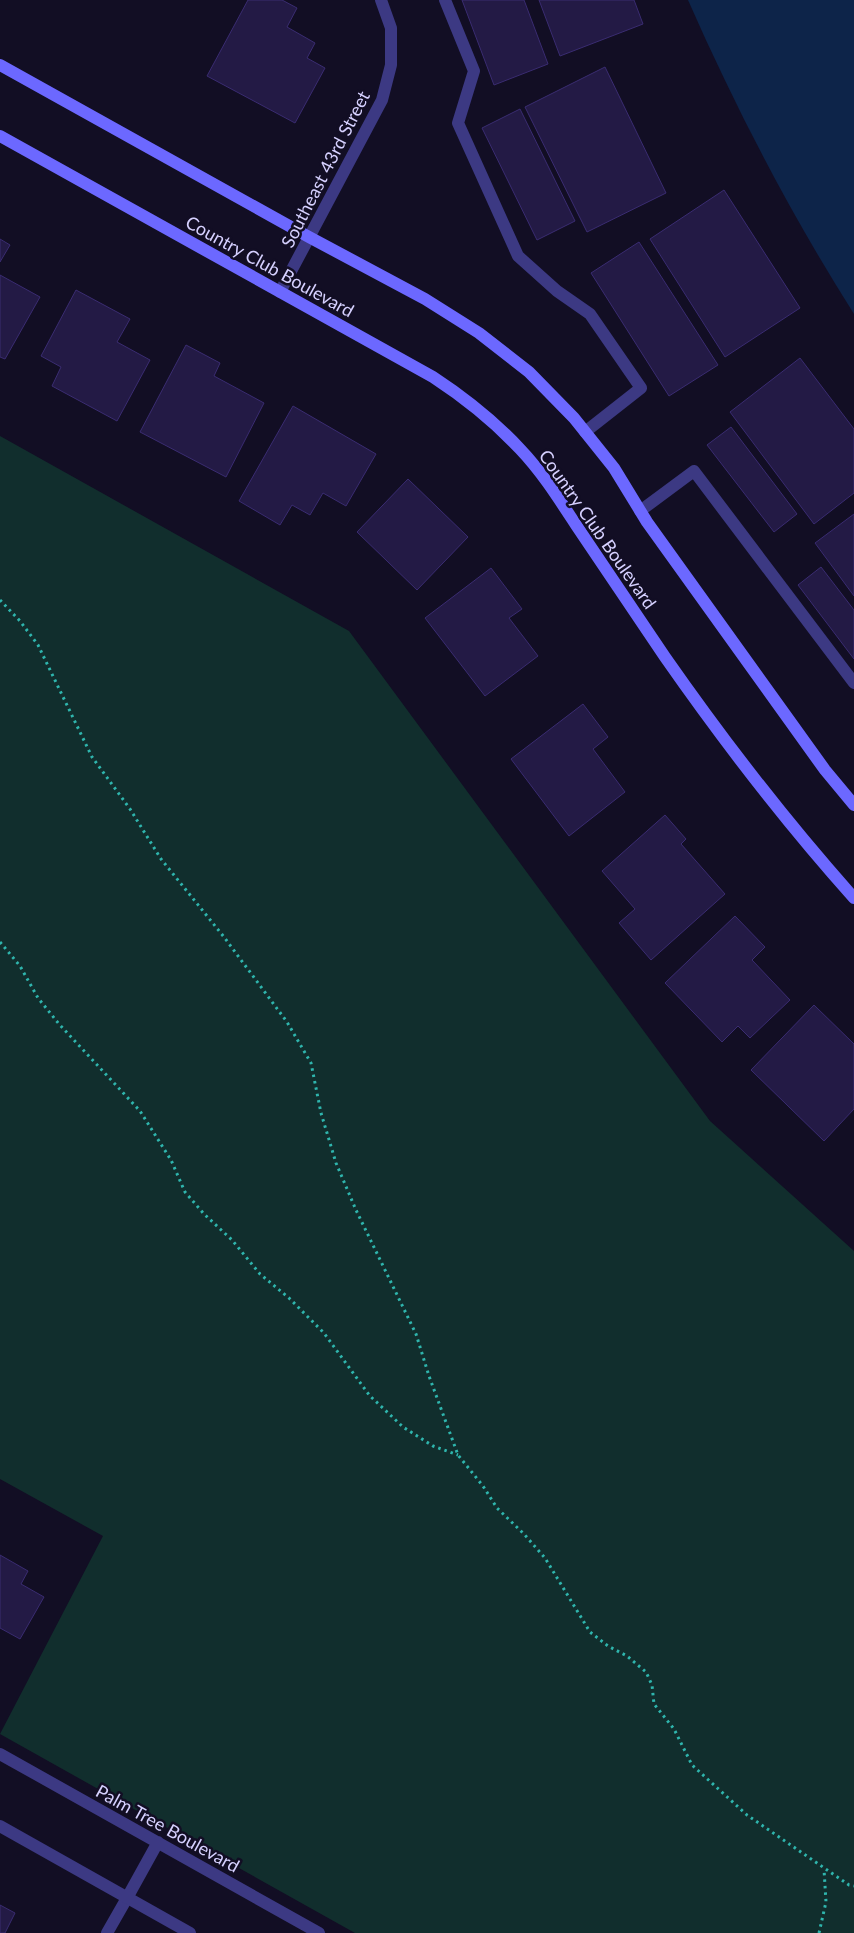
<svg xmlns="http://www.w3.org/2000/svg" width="854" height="1933" font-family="Lato,sans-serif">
<rect width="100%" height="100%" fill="#120e24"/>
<path fill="#112e2d" d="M0,436L349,631L710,1121L854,1251V1933H355L0,1734L103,1536L0,1479Z"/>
<path fill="#0d2449" d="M688,0H854V314C790,213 736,109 688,0Z"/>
<path fill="#231a45" stroke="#3a2c71" d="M248,0H282L297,8L287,27L315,43L307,58L325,68L295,123L207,76Z
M462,0H524L548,64L494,85Z
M539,0H634L643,24L560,56Z
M605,67L666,193L587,232L525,107Z
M520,109L575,221L537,240L482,128Z
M724,190L800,308L725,357L650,239Z
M0,239L10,245L0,262Z
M639,242L718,365L669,396L591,273Z
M0,275L40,297L5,359L0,357Z
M76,290L130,319L117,342L150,360L117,421L52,386L61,367L41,356Z
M186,345L220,363L214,376L264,403L226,477L140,432Z
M800,358L854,429V493L814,524L730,412Z
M293,406L376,454L346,506L323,493L310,515L292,505L280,525L239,501Z
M731,427L797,514L774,532L707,445Z
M408,479L468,537L417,590L357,532Z
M854,514V596L815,543Z
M821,567L854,610V659L798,585Z
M491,568L522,609L509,618L538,656L485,696L425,618Z
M583,704L608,737L593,749L625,792L569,836L511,759Z
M665,815L686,839L681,844L725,894L651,960L619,923L635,909L602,871Z
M735,916L765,947L752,960L790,1000L750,1038L738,1026L722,1042L665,983Z
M814,1005L854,1044V1109L824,1141L751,1070Z
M0,1555L28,1571L21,1584L44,1597L20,1639L0,1628Z
M0,1905L15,1913L5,1933H0Z"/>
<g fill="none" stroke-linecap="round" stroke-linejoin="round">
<path stroke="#2fb5ad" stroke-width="3" stroke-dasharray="2.5 4" stroke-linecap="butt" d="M0,600L20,621L38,645L92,757L130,809L161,859L224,937L287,1022L311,1063L321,1113L336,1163L356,1210L416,1334L429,1376L458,1455L483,1486L497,1508L524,1534L545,1558L590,1632L608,1646L627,1656L646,1672L652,1685L654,1704L674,1729L692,1765L747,1815L849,1885L854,1886
M0,942L20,966L38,998L59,1024L140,1111L171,1160L185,1192L204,1214L232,1240L260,1274L289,1298L324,1333L370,1396L385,1410L403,1427L433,1446L458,1455
M819,1933L826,1902L824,1869"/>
<path stroke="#3c3983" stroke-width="12" d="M445,0L474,71L458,123L518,256L557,291L590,314L641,388L585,432
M640,511L694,471L854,683"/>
<path stroke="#3c3983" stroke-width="12" d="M280,292L382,100L391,65V28L381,0
M107,1933L127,1898"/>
<path stroke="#3c3983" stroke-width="12" d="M0,1754L319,1933
M0,1826L190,1933
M127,1898L158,1842"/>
<path stroke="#6c68ff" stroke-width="12" d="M0,65L309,237L425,299L479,333L529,372L574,418L614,468L647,522L825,770L854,805
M0,136L433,377C465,398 494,421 520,449C542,472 559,499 576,525C606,569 635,613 665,657C723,740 786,822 854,898"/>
</g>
<g text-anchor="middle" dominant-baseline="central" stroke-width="5" stroke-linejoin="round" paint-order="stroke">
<g font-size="18" fill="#d6d1ff" stroke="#120e24">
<text transform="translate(325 169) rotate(-63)">Southeast 43rd Street</text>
<text transform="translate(270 266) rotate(29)">Country Club Boulevard</text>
<text transform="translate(598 529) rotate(55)">Country Club Boulevard</text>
<text transform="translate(168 1828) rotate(29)">Palm Tree Boulevard</text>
</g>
</g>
</svg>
